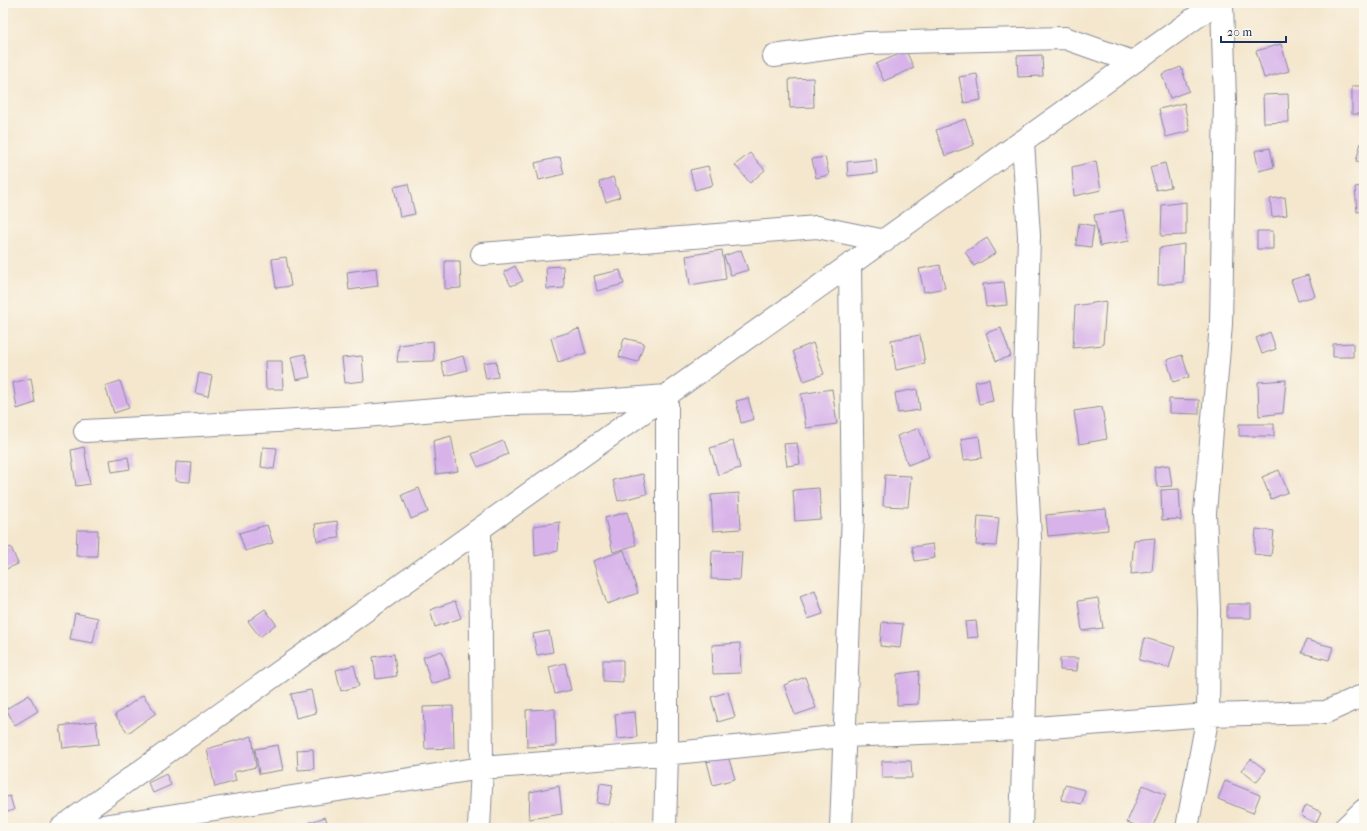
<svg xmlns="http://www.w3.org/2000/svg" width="1367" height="831" font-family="'IM FELL French Canon',serif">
<rect width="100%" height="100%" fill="#fbf7ec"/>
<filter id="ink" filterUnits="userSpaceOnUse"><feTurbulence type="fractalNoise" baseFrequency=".025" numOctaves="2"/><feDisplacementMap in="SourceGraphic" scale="8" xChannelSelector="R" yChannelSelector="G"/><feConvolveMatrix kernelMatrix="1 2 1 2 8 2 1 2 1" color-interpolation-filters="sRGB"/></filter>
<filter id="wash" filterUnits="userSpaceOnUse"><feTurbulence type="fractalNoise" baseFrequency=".012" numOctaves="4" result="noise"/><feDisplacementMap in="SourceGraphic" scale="16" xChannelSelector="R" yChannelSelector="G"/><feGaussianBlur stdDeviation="0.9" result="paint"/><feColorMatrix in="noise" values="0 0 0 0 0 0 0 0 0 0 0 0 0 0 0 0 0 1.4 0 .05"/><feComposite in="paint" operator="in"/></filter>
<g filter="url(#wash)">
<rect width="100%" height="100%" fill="#f4e7ce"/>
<g id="blocks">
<path fill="#d7b3ea" d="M1281,44L1289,71L1264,78L1256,51Z
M906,51L914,68L884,81L876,64Z
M1042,55L1043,76L1018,77L1017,56Z
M1181,67L1189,91L1170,98L1162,74Z
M977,74L981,100L964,103L959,77Z
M813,78L814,107L790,108L789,79Z
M1352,86H1364V114H1352Z
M1288,94L1289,122L1264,123L1263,95Z
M1184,103L1190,131L1166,137L1159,109Z
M965,119L974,145L945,156L936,130Z
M1361,143H1364V163L1356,161Z
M1270,148L1274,167L1259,171L1255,151Z
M750,153L765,170L750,183L735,165Z
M560,157L564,174L539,180L535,163Z
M825,157L829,175L816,178L812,159Z
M876,159L877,173L848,176L847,162Z
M1096,161L1101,190L1074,196L1072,167Z
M1165,163L1171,187L1156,190L1150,167Z
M708,166L713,185L695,190L690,170Z
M613,177L620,197L606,202L599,182Z
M408,184L415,214L400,217L394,187Z
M1364,186V211L1357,212L1355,187Z
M1285,197L1287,215L1272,217L1270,199Z
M1186,202V235L1161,236L1162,205Z
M1123,210L1129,241L1100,246L1094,215Z
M1079,223L1094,226L1091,247L1076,245Z
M1257,231H1273V249H1257Z
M987,238L996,253L974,266L965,252Z
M1184,244L1183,282L1158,285L1159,248Z
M722,250L726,279L690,285L686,256Z
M741,250L748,270L731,275L724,256Z
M286,257L291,286L276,288L272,259Z
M445,261H460L461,288L445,289Z
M940,265L945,288L924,292L919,269Z
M515,266L523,281L511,286L504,272Z
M563,266L564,288L547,289L546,267Z
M376,268L378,286L349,290L347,272Z
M620,270L624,284L597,291L594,276Z
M1308,275L1315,296L1298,301L1291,280Z
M1004,282L1007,305L986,307L983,284Z
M1106,301L1103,345L1073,348L1075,306Z
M1001,328L1011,356L996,361L986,333Z
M579,329L586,353L558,362L551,338Z
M1270,332L1276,349L1262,354L1256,338Z
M920,335L925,364L896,370L891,340Z
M624,338L644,343L638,362L619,357Z
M433,341L434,361L397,362L399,345Z
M813,343L824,374L804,381L793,351Z
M1353,343V357H1333V344Z
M305,354L310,377L296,380L291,357Z
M1182,355L1189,377L1173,382L1167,360Z
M362,356L364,381L345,383L342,358Z
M463,356L467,370L445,376L441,362Z
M265,361H282L283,389H266Z
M496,361L498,377L486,379L483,363Z
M199,373L212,376L208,396L195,393Z
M31,378L35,403L17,409L13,383Z
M989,379L993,401L979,404L975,382Z
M1286,380L1283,413L1259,416L1258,382Z
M120,381L129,408L114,413L105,386Z
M832,389L837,424L806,428L801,394Z
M917,389L920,410L898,413L895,393Z
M748,398L754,419L741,423L736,401Z
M1169,399L1199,400V414L1169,413Z
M1102,407L1107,439L1079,444L1074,411Z
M1239,424H1274V436H1239Z
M919,428L929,457L908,465L897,436Z
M451,436L458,471L436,474L433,441Z
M979,436L982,458L964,460L961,439Z
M503,441L508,454L478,467L472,454Z
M733,441L740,468L718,475L710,448Z
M797,443L800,464L787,466L784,444Z
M84,447L90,484L76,486L71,450Z
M263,447L277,448L274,469L261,467Z
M128,457L130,469L112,472L110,460Z
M176,462L192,463L190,482L175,481Z
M1169,465L1172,486L1157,487L1154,467Z
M1279,470L1288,492L1271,499L1262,477Z
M643,474L647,494L618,501L613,480Z
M885,475L911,476L908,507L883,506Z
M419,488L428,512L411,519L402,495Z
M819,488L821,519L795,521L793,490Z
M1179,489L1181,521L1177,519L1162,520L1161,490Z
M739,493L741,529L713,531L711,495Z
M1106,509L1108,530L1048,536L1046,515Z
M627,512L636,545L613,552L605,518Z
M978,516L999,518L996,546L976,545Z
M337,521L339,538L317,541L315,524Z
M560,522L558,551L535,556L534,526Z
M267,525L273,543L245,551L239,533Z
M1256,529L1274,531L1271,556L1254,554Z
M77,530H98L97,556H76Z
M1155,538L1152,572L1131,574L1134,540Z
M933,544L935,558L915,561L912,547Z
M11,547L18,564L6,569L3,561V551Z
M624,550L638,593L607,604L593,561Z
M712,551L742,552L740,580L711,579Z
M815,590L823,614L808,619L800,596Z
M1098,598L1103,628L1082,631L1078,601Z
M455,601L461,618L435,627L430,610Z
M1227,604H1251V618H1227Z
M265,609L276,624L260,637L248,621Z
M75,613L98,618L93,643L70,639Z
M976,621L978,637L967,638L965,622Z
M882,622L903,624L900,648L880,646Z
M549,631L553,652L537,655L533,634Z
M1145,638L1175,647L1169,668L1139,660Z
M1306,640L1333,647L1329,660L1302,653Z
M740,643L741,673L713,674L712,645Z
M442,651L451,678L431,684L423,657Z
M394,654L397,676L376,679L373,657Z
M1060,658H1078L1077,671L1060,670Z
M603,660H623V682L603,681Z
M565,663L571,690L555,694L549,667Z
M354,665L359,686L341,691L336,670Z
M919,671L918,704L897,705V674Z
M805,677L816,708L795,715L784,685Z
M311,690L316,713L296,718L291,694Z
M728,692L735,717L718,722L711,697Z
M29,695L38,711L15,725L6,709Z
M143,695L156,713L128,733L115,715Z
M453,706L454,748L425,749L423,707Z
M555,709L556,746L527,747L526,710Z
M635,712L637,737L617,739L615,714Z
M96,721L99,744L63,748L60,726Z
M252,736L256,767L234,772L236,781L215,787L207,749Z
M278,745L283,770L259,774L255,749Z
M313,749L314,769L298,770L297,750Z
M728,756L735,779L713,785L707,762Z
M1251,759L1266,770L1256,782L1241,770Z
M882,761H911L912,778H882Z
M166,774L171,785L153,793L148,783Z
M1225,781L1260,795L1253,813L1218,799Z
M600,783L613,785L609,805L597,803Z
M1065,785L1085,790L1082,804L1061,800Z
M1143,785L1166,795L1152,828H1143L1127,822Z
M559,786L562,814L529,819L530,792Z
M10,796L14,810L3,813V798Z
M1306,805L1321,812L1316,823L1301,816Z
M325,817L330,828H309L308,823Z
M610,824H636V828H610Z"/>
</g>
</g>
<g filter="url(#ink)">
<use href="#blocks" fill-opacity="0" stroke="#888b96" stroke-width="1"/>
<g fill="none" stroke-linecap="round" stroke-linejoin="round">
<g stroke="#888b96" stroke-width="24">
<path id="minor" d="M774,56L868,43L1065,38L1133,62
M482,254L817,227L885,241
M85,431L353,417L507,404L575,403L667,396V754L665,828
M61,828L1216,3
M90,828L482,768L685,752L844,736L1023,729L1208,715L1326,712L1364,695
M479,828L482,768L480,529
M841,828L853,513L850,266
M1021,828L1030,539L1024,416L1029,236L1023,142
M1187,828L1208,715L1209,610L1205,513L1221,324L1225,100L1222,3
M1345,828L1364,810"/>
</g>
<use href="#minor" stroke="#fff" stroke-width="22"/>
</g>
</g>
<rect width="1367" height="831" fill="none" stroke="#fbf7ec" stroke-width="16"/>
<path d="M1221 36v6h65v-6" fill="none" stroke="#1b2f5e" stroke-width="2"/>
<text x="1227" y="36" font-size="12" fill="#1b2f5e" stroke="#fbf7ec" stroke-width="3" paint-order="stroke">20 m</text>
</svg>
